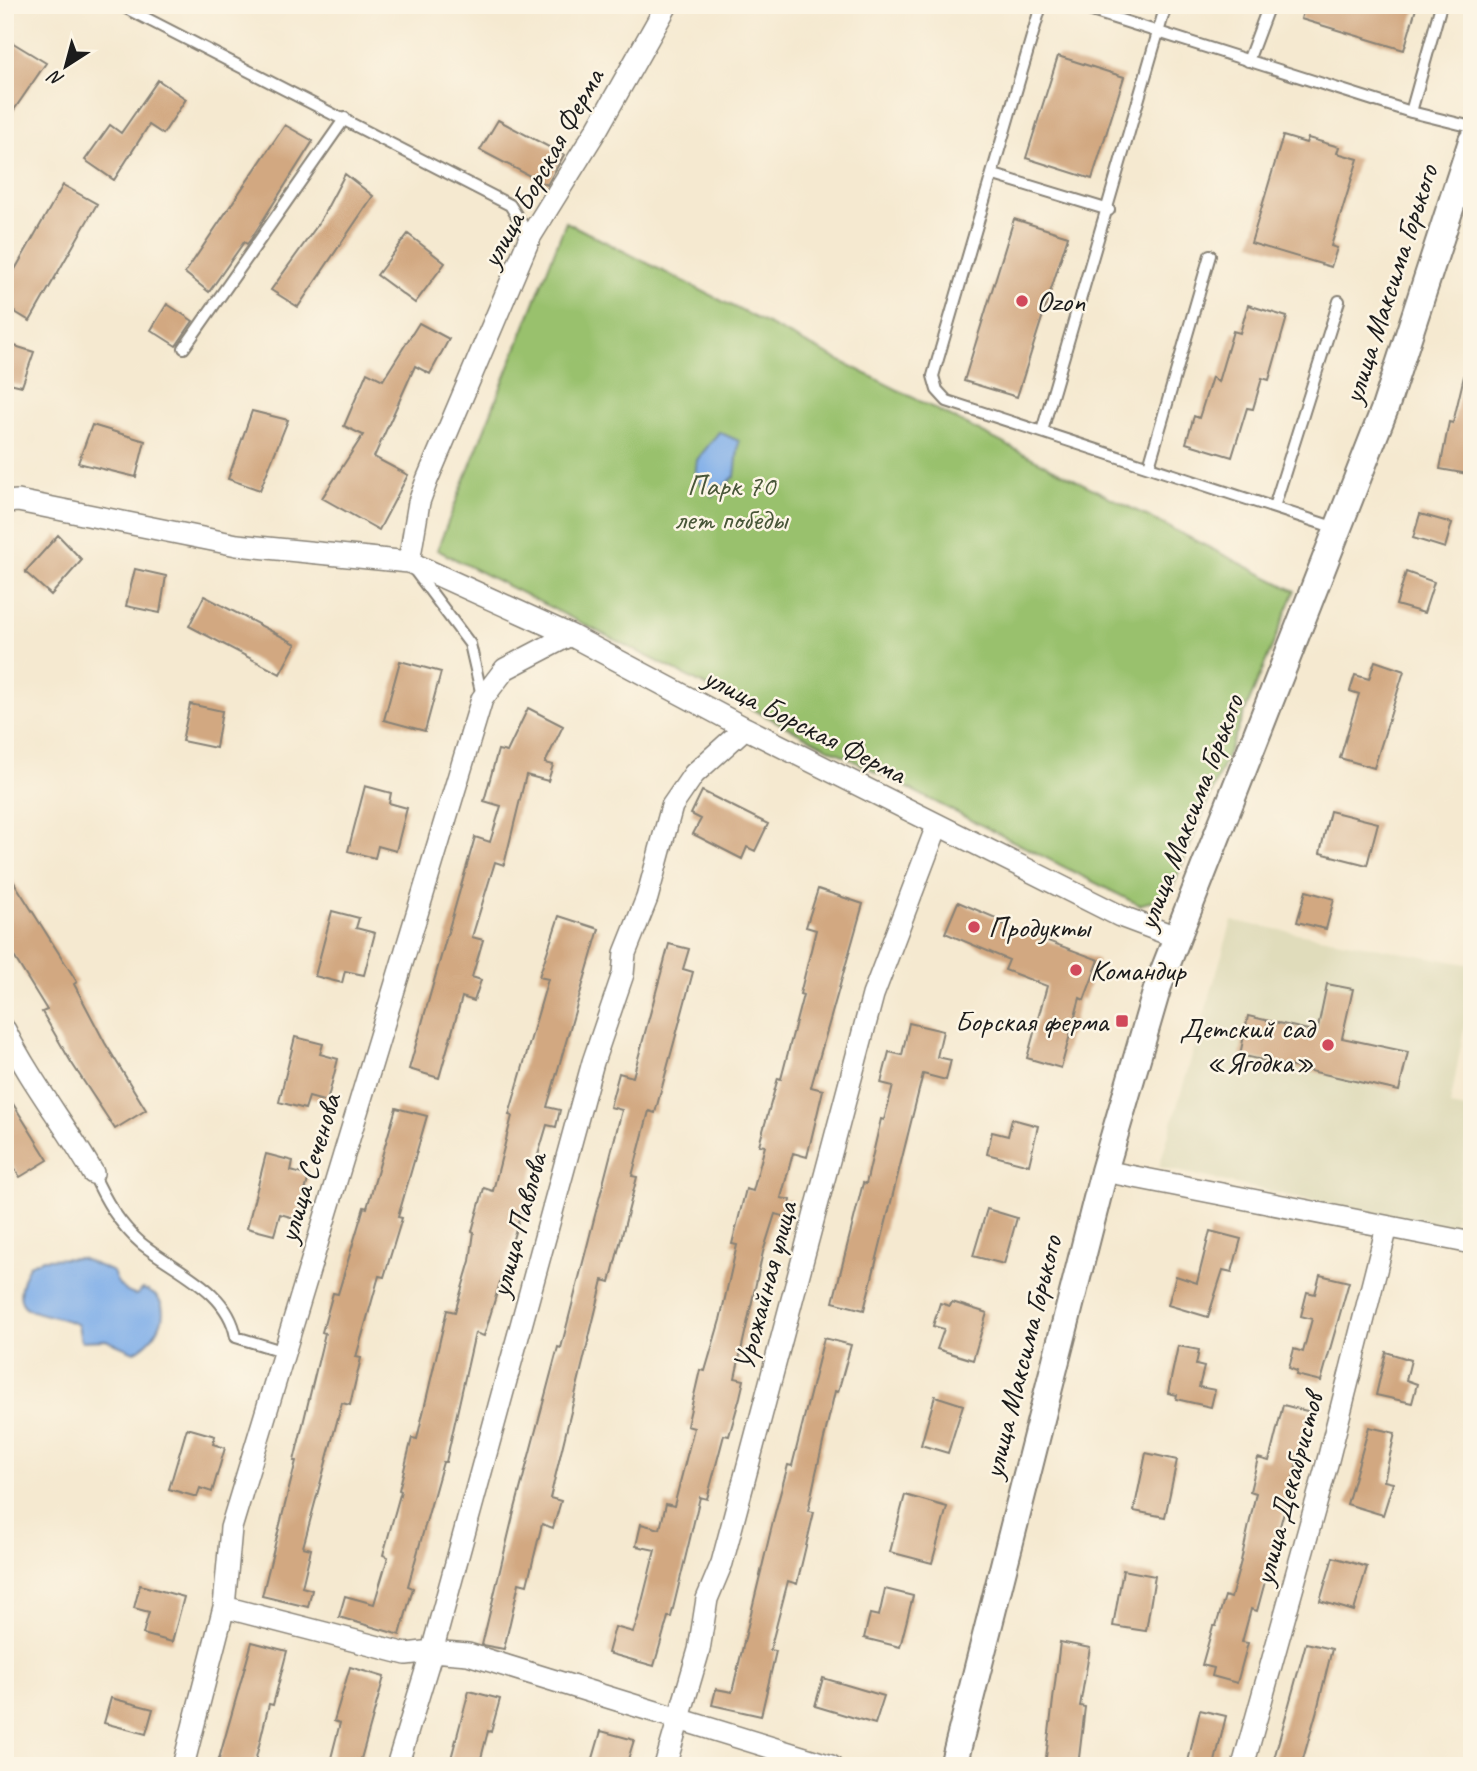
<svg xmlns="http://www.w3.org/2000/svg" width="1477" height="1771" font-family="Caveat,sans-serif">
<rect width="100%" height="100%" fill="#fcf5e5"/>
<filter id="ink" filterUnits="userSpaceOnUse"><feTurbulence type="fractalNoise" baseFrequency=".0143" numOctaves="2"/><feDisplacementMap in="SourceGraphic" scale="14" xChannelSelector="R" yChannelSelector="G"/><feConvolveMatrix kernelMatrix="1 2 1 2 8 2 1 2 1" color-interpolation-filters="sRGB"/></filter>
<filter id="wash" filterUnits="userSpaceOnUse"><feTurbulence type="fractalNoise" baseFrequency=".00686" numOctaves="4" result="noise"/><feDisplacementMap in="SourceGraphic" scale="28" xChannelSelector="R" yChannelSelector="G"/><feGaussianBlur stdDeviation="1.57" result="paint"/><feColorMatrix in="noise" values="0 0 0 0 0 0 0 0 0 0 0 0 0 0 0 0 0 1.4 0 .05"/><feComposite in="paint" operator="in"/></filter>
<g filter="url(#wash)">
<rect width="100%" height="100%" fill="#f5e9d0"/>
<path fill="#e0dcbb" d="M1232,921L1472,965V984L1450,1106L1472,1110L1452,1232L1159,1167Z"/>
<path fill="#99c16d" stroke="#5a6e44" stroke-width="2" d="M566,222L1295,591L1169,896L1139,905L437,550Z"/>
<path fill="#7faee9" stroke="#4e6582" stroke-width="2" d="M719,432L739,441L735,476L713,496L695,477L697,460Z
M80,1258L113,1272C117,1284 123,1293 136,1295L143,1289C179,1301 160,1339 134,1352L106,1340L81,1341L78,1325C45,1308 1,1322 29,1265L43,1259Z"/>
<g id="blocks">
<path fill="#d2a881" d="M1305,5H1417L1404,50L1301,19Z
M5,38L46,63L5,123Z
M1058,56L1124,77L1092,179L1026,158Z
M158,80L186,99L163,134L149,125L114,180L85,160L110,125L121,133Z
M498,120L564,155L547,185L480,150Z
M285,125L313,141L251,239L247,244L244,242L209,292L185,273Z
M1283,136L1306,143L1308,138L1339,147L1337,153L1358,159L1331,246L1337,248L1331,267L1251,243Z
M345,174L373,196L298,307L271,290L319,223Z
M63,185L97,204L30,321L5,306V287Z
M1014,219L1068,236L1017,397L964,381Z
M408,234L445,263L415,303L377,275Z
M167,304L193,321L176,346L151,330Z
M1248,305L1287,317L1269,380L1262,378L1253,409L1247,408L1232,457L1186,443L1194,416L1199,418L1212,377L1218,382L1233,331L1240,333Z
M419,323L449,339L430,374L415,366L374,457L408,475L379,530L322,498L363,435L344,426L367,372L383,380Z
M5,343L34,352L22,386L5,382Z
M1465,372L1472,373V454L1468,474L1440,469L1449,422L1453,423Z
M252,411L288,420L260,490L228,479Z
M92,425L145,441L136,477L78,463Z
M1420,514L1452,523L1445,548L1413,538Z
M58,535L82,560L51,595L25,572Z
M135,569L166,576L160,613L126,606Z
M1406,572L1434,582L1424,613L1396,605Z
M204,596L296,644L280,674L189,626Z
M400,661L441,672L425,731L384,720Z
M1375,661L1404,671L1374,768L1340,758L1359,694L1350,691L1355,675L1369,679Z
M190,704L222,711L216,748L182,741Z
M528,708L563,726L545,763L553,765L548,781L526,775L504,865L495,862L472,937L483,940L472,977L481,980L474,1001L462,997L439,1078L409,1069L475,837L490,842L501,806L484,801L498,750L507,752Z
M365,786L391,793L389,803L407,808L396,851L378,846L375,858L348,851Z
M702,791L768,824L755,851L747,847L742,859L693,834L701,819L691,814Z
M1330,811L1378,823L1367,865L1320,853Z
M5,868L77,982L74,984L105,1043L146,1110L115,1129L71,1062L42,1012L47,1010L5,942Z
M818,889L863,904L811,1087L823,1090L807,1157L793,1153L781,1198L791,1200L787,1217L775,1214L763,1252L735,1378L744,1380L740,1397L729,1436L724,1435L707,1499L700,1497L671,1617H668L654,1666L608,1653L615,1627L633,1632L638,1618L655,1550L636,1546L641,1524L660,1529L666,1504L674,1506L694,1428L687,1426L700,1370L705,1371L720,1320L737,1245L732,1244L746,1189L753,1191L765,1146L759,1145L778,1078L781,1079L803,995L800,994L816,930L806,927Z
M1306,891L1334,899L1326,929L1297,922Z
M958,902L1003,921L1002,924L1099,960L1084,1000L1080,998L1061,1068L1027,1058L1047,986L1005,970L1009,960L945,933Z
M332,911L359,918L356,928L375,933L364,975L345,971L342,983L315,976Z
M559,916L599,929L547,1107L560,1110L556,1127L547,1125L484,1336L475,1333L446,1462H443L408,1586L413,1588L400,1635L339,1617L345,1596L374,1604L388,1557L383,1555L401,1491L399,1490L412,1438L417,1439L447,1310L455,1312L470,1261L474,1232L472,1231L484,1188L493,1191L512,1116L509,1115L548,979L539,977Z
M669,944L689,949L683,969L693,972L655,1113L649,1111L632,1176L637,1177L610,1282L603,1280L550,1498L561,1501L553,1528L542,1524L527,1585L519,1583L504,1649L482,1645L513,1516L558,1347L561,1348L622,1110L610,1107L615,1088L619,1073L633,1077Z
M1327,984L1353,989L1342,1038L1408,1052L1399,1091L1240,1055L1248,1016L1317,1032Z
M909,1023L943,1031L937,1057L951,1060L946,1080L923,1074L864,1310L833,1302L863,1183L866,1184L881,1119L884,1120L893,1086L881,1083L889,1052L902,1055Z
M295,1037L323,1044L320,1054L338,1059L327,1102L309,1097L305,1109L279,1102Z
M5,1091L48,1160L20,1177L5,1154Z
M396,1108L427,1116L398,1217L402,1218L384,1277L379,1276L356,1357L361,1358L350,1405L342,1403L303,1547L311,1549L302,1587L312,1590L308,1607L262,1596L296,1461H294L325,1333L322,1332L333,1293L338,1294L364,1207L367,1208Z
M1012,1119L1038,1126L1029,1165L987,1154L992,1132L1008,1136Z
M266,1154L293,1161L291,1171L309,1176L298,1219L280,1214L274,1235L247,1228Z
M987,1209L1017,1218L1004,1264L973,1256Z
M1210,1231L1241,1239L1232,1272L1223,1270L1208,1317L1168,1305L1176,1276L1197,1283Z
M1320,1275L1349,1282L1321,1381L1296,1375L1297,1371L1289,1368L1294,1349L1303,1352L1312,1319L1301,1316L1307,1292L1315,1294Z
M952,1302L987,1313L973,1360L937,1349L944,1329L933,1326L940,1303L950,1306Z
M824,1338L851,1345L838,1392L835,1391L816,1473L808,1511L814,1512L797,1584L788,1581L770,1650L776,1651L761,1716L712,1705L716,1689L732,1692L775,1513L788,1465L792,1466Z
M1178,1346L1199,1350L1196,1365L1204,1367L1199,1387L1215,1390L1211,1407L1176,1399L1177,1395L1168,1393Z
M1386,1352L1411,1360L1406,1380L1417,1384L1412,1403L1376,1395Z
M935,1396L963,1405L948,1453L921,1445Z
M1283,1405L1311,1412L1257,1611L1251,1609L1242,1642L1248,1643L1237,1683L1212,1676L1214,1668L1202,1665L1213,1626H1216L1225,1596L1231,1598L1241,1561L1256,1493L1250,1491L1258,1458L1269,1461Z
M1369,1427L1395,1433L1384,1481L1393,1483L1383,1515L1347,1504Z
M187,1428L215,1436L213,1444L225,1448L212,1492L200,1488L197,1497L169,1489Z
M1146,1453L1177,1460L1165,1517L1134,1511Z
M905,1495L947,1507L932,1563L890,1552Z
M1333,1557L1367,1567L1354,1611L1320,1601Z
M1123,1570L1155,1576L1146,1631L1113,1626Z
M140,1585L184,1597L172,1642L143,1634L149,1612L134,1608Z
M885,1589L913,1596L900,1647L864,1638L870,1614L879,1616Z
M252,1642L287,1651L273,1705L269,1704L254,1766H217Z
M1060,1642L1090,1648L1080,1706L1085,1707L1078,1766H1045Z
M1306,1643L1332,1649L1317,1710L1301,1766H1272Z
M350,1667L384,1677L359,1766H329L340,1723L334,1721Z
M823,1678L884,1696L875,1724L815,1706Z
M469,1691L500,1699L491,1732L488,1731L479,1766H449Z
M111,1698L153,1709L146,1734L104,1723Z
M1200,1710L1226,1716L1214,1766H1187Z
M601,1731L634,1740L626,1766L592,1762Z"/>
</g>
</g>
<g filter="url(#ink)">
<use href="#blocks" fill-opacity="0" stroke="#888276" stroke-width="2"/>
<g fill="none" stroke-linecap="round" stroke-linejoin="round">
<g stroke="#888276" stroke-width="14">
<path id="service" d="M120,5L510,205L530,237
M1045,5L1040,9L933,376L937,390L947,401L1336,528
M1073,5L1411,112L1472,127
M1248,61L1269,5
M1411,112L1441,5
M994,175L1109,210
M184,348L345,118
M1042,431L1166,5
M1149,466L1210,255
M1274,507L1339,301
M413,568L470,644L482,696
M93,1173C105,1200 119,1224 142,1244C176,1271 228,1290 236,1337L285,1352"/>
</g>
<g stroke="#888276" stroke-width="24">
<path id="minor" d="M5,502L18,501L237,545L409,562L570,635L745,728L1120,916L1176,937
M409,562L419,502L427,480L530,237L597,129L667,5
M5,1030C30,1081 65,1124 93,1173
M1104,1171L1472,1243
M224,1607L406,1654L432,1651L468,1654L831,1766
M183,1766L224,1607L231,1528L482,699L505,669L570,635
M397,1766L432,1651L593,1062L623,974L625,953L647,898L672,806L694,774L745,728
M665,1766L699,1650L707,1599L722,1563L873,995L937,826
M1243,1766L1327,1464L1387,1227"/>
</g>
<g stroke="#888276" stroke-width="30">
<path id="tertiary" d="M953,1766L1104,1171L1158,986L1385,408L1472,141"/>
</g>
<use href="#service" stroke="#fff" stroke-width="10"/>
<use href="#minor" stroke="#fff" stroke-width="21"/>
<use href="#tertiary" stroke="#fff" stroke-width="26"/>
</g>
</g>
<g fill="#d1495b" stroke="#fcf5e5" stroke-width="2.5">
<circle cx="1022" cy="301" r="7"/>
<circle cx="974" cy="927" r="7"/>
<circle cx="1076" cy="970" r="7"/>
<rect x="1115" y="1014" width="14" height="14" rx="3.5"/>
<circle cx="1328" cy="1045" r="7"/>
</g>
<g text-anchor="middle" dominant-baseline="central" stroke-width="5" stroke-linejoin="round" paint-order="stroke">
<g font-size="30" fill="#1c1c1c" stroke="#fcf5e5">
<text transform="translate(542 168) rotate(-61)">улица Борская Ферма</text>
<text transform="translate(1390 284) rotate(-72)">улица Максима Горького</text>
<text transform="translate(805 725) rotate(27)">улица Борская Ферма</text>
<text transform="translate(1190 812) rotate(-69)">улица Максима Горького</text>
<text transform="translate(309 1168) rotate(-73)">улица Сеченова</text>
<text transform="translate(518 1225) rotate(-75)">улица Павлова</text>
<text transform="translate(765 1286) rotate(-75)">Урожайная улица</text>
<text transform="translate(1022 1357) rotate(-76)">улица Максима Горького</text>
<text transform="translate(1288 1489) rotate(-75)">улица Декабристов</text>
</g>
<g font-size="30" fill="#1c1c1c" stroke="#fcf5e5" text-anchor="start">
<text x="1036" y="301">Ozon</text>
<text x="988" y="927">Продукты</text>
<text x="1090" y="970">Командир</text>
<text x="1108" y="1021" text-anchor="end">Борская ферма</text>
<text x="1314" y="1028" text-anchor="end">Детский сад<tspan x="1314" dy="34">«Ягодка»</tspan></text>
</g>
<g font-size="30" fill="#485638" stroke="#fcf5e5">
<text x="731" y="485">Парк 70<tspan x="731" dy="34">лет победы</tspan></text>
</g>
</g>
<rect width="1477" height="1771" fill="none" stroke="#fcf5e5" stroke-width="28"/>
<g transform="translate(66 66) rotate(216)" stroke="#fcf5e5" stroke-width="5" paint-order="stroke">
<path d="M0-5L12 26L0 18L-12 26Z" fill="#1c1c1c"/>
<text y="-10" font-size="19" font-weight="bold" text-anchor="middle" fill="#1c1c1c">N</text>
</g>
</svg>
